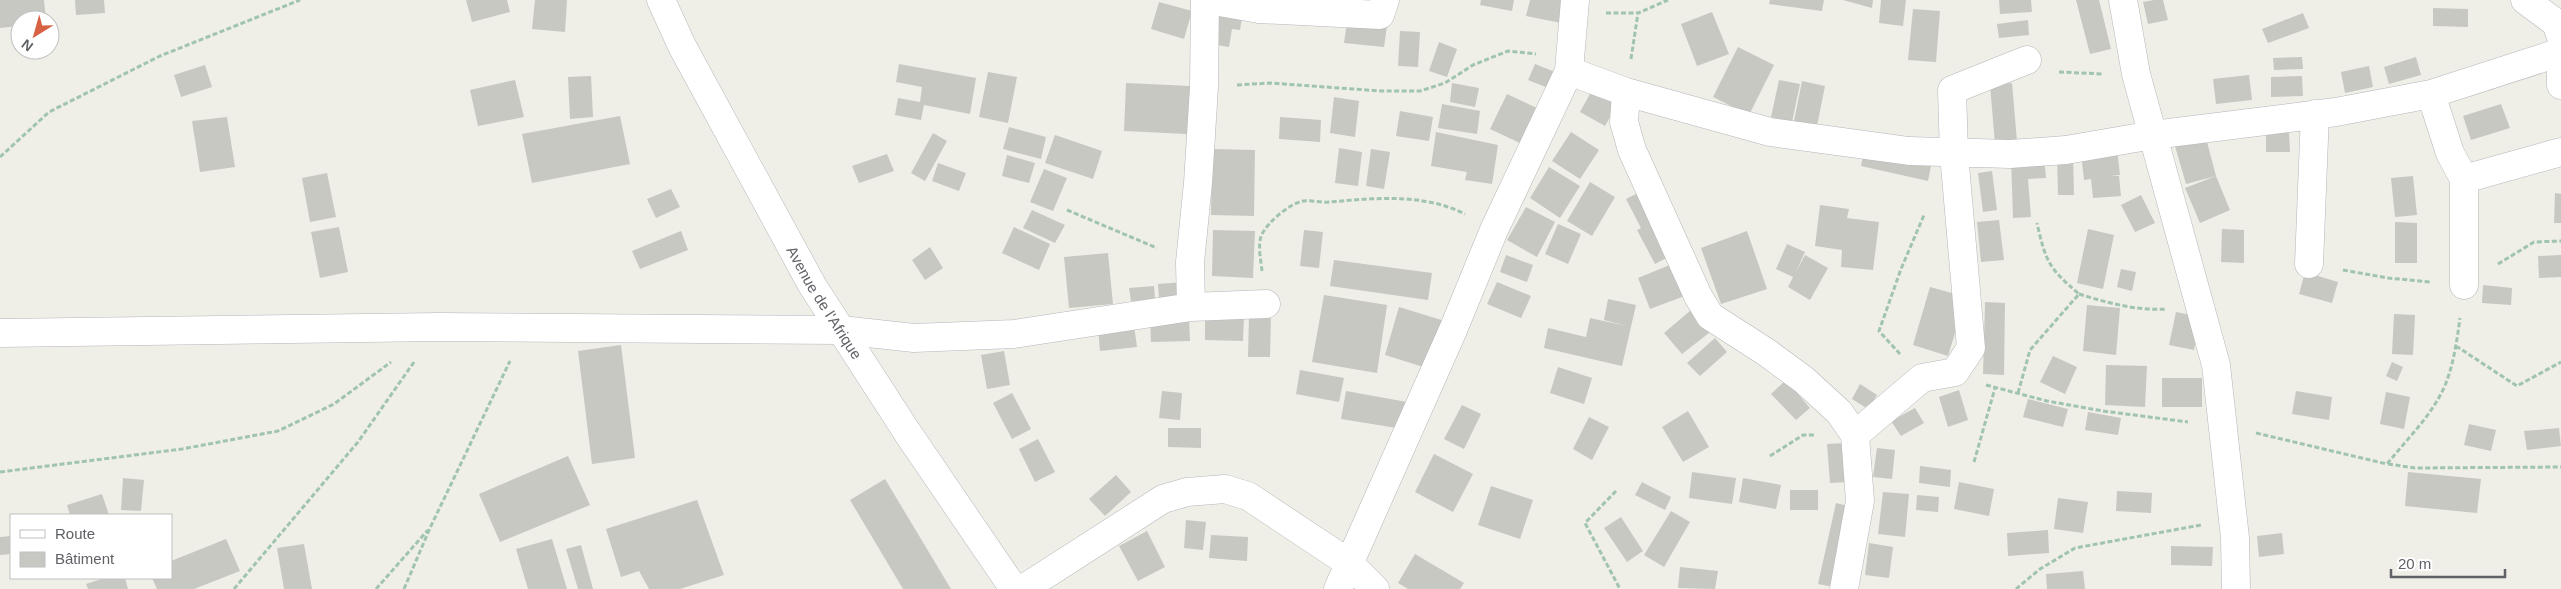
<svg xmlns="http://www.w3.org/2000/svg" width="2561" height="589" font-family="Helvetica,sans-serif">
<rect width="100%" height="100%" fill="#efeee7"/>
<path fill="#c8c8c2" d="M0,0H44L46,20H20V26L0,28Z
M75,0H104L105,13L76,15Z
M466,0H507L510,12L472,22Z
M535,0H567L565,32L532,29Z
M1481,0H1514L1512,11L1480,5Z
M1530,0H1566L1561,23L1526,16Z
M1770,0H1824L1822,11L1769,4Z
M1843,0H1873L1872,8Z
M1881,0H1906L1903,26L1879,23Z
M1999,0H2031L2032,12L2000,14Z
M2076,0H2099L2111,49L2090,54Z
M2154,0H2163L2168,20L2148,24L2143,2Z
M1159,2L1192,11L1184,39L1151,29Z
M1217,7L1243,11L1240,30L1232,29L1229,47L1211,44Z
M2433,8L2468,9V27L2433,26Z
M1913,9L1940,11L1936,62L1908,60Z
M1712,12L1729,54L1697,66L1681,24Z
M2303,13L2309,28L2268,43L2262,29Z
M2028,20L2029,35L1999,38L1997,24Z
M1347,22L1387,26L1384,47L1344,43Z
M1400,31L1420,32L1418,67L1398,66Z
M1439,42L1457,49L1447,77L1429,71Z
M1738,47L1774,65L1749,115L1713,97Z
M2302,57L2303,69L2274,70L2273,58Z
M2416,57L2421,75L2389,84L2384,67Z
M899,64L976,78L970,114L924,105L921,120L895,115L898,98L920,102L922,87L896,82Z
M1535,64L1555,72L1548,88L1528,80Z
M205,65L212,87L181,97L174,75Z
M2369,66L2373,87L2345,93L2341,72Z
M988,72L1017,77L1008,123L979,117Z
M2249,75L2252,100L2216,104L2213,79Z
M591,76L593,117L570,119L568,77Z
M2302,76L2303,96L2271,97V77Z
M515,80L524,117L478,126L470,90Z
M1779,80L1800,84L1792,122L1771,117Z
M1802,81L1825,86L1817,126L1794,121Z
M1126,83L1190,86L1187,134L1124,131Z
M1452,83L1479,88L1475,107L1450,102Z
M1596,83L1621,97L1605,126L1580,112Z
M2012,83L2017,141L1995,144L1990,85Z
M1507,94L1539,109L1522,144L1490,129Z
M1334,97L1359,101L1355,137L1330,133Z
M1442,104L1480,111L1477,134L1438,128Z
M2501,104L2510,128L2471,140L2463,116Z
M1400,111L1433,117L1429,141L1396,136Z
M620,116L630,164L532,183L522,134Z
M227,117L235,167L200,172L192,121Z
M1280,117L1321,120L1320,142L1279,139Z
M1009,127L1046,137L1041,159L1003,149Z
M1436,132L1498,145L1492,184L1465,180L1467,172L1431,166Z
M1571,132L1599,150L1580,179L1552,161Z
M933,133L947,141L925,181L911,173Z
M2266,133H2289L2290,152H2266Z
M1055,135L1102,151L1093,179L1045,163Z
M2206,138L2216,176L2230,210L2200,223L2185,188L2216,176L2186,184L2175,146Z
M1866,142L1933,156L1928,181L1861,166Z
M1339,148L1362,152L1358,186L1335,183Z
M1212,149L1255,150L1254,216L1211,215Z
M1371,149L1390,152L1384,189L1366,186Z
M2117,149L2120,175L2110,176H2119L2121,196L2093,198L2091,179L2084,180L2081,153Z
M887,154L894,171L859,183L852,166Z
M2044,154L2046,178L2028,179L2031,217L2013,218L2011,157Z
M2057,154H2073L2074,195H2058Z
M1007,155L1035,163L1029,183L1002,176Z
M938,163L966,173L959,191L932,181Z
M1549,167L1580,186L1560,218L1530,198Z
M1044,169L1067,178L1053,211L1030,202Z
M1992,171L1997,210L1983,212L1978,173Z
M327,173L336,217L310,222L302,178Z
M2413,176L2417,215L2395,217L2391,178Z
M1590,182L1615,197L1592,236L1567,221Z
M671,189L680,207L656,218L647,199Z
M1640,192L1674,254L1655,264L1637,230L1641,228L1626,199Z
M2555,193L2561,194V223H2554Z
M2141,195L2155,223L2135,232L2121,205Z
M1820,205L1849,209L1847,218L1879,222L1873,270L1841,267L1842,250L1815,246Z
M1526,207L1555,222L1537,257L1507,240Z
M1032,210L1065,225L1055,243L1023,228Z
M1999,220L2004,260L1981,262L1977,222Z
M2395,222L2417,223V263H2395Z
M1558,224L1581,234L1568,264L1545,254Z
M339,227L348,272L320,278L311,232Z
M1014,227L1050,244L1039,270L1002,253Z
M2088,229L2114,235L2103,289L2077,283Z
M2222,229L2244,230V263L2221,262Z
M1213,230L1255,231L1253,278L1212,276Z
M1304,230L1323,232L1319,268L1300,266Z
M681,231L688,250L640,269L632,251Z
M1747,231L1767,289L1721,304L1701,248Z
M1787,244L1805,252L1796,272L1805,255L1828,268L1810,300L1788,287L1793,277L1776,269Z
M930,247L943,268L925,280L912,260Z
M1108,253L1113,304L1069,308L1064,257Z
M1506,255L1533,265L1527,282L1500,272Z
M2561,255V277L2539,278L2538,256Z
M1334,260L1432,273L1428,300L1330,286Z
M1677,262L1690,294L1650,309L1638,278Z
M2121,269L2136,272L2132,291L2117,287Z
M2305,272L2338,282L2332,303L2299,294Z
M1183,282L1184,295L1159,298L1158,284Z
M1497,282L1531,296L1521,318L1487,304Z
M2483,285L2512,288L2511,305L2482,303Z
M1154,286L1155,300L1131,301L1129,288Z
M1930,287L1966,297L1948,356L1913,345Z
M1324,295L1387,305L1377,373L1312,362Z
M1608,299L1636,305L1622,366L1544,348L1548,328L1586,337L1590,318L1627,326L1604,320Z
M1985,302L2005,303L2004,375L1983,374Z
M2087,305L2120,308L2116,355L2083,351Z
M1399,307L1448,322L1433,370L1385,355Z
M1691,310L1709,333L1682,354L1664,333Z
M2176,312L2201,317L2194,350L2169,345Z
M1205,314L1244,316L1243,341L1205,340Z
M2394,314L2415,315L2413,355L2392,354Z
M1249,315L1271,316L1270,357H1248Z
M1189,316L1190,341L1151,342L1150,318Z
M1134,325L1137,347L1100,351L1098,328Z
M1715,338L1727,352L1700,376L1687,363Z
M621,345L635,458L592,464L578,351Z
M1004,351L1010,385L987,389L981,355Z
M2053,356L2077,367L2065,394L2040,382Z
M2392,362L2403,367L2397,381L2386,376Z
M2106,365L2147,366L2145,407L2105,405Z
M1558,367L1592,378L1584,404L1550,393Z
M1300,370L1344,378L1339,402L1296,394Z
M2162,378H2202V407H2162Z
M1786,380L1810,408L1796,420L1771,394Z
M1860,384L1877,395L1868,409L1852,399Z
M1959,390L1968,420L1948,427L1939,397Z
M1162,391L1182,393L1180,420L1159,418Z
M1346,391L1407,402L1403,429L1341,419Z
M2296,391L2332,397L2329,420L2292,414Z
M2386,392L2410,397L2404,429L2380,424Z
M1012,393L1031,429L1012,439L993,403Z
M2028,399L2068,409L2063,427L2023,417Z
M1462,405L1481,414L1464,449L1444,439Z
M1915,408L1924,423L1901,436L1891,421Z
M1688,411L1709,447L1683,462L1662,427Z
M2088,412L2121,418L2118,435L2085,430Z
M1589,417L1609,427L1592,460L1573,449Z
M2469,424L2496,430L2491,451L2464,445Z
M1168,428H1201V448L1168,447Z
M2559,428L2561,446L2527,450L2524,431Z
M1038,439L1055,472L1035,482L1019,449Z
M1846,443L1849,482L1830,483L1827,444Z
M1877,448L1895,450L1892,479L1873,477Z
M1434,454L1473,474L1453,512L1415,492Z
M568,456L590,505L500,542L479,494Z
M1920,466L1951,470L1950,487L1919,483Z
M1692,472L1736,478L1732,504L1689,498Z
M2408,472L2481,479L2477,513L2405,506Z
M1116,475L1131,492L1105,516L1089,499Z
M123,478L144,480L141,511L121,510Z
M1743,478L1781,485L1776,509L1739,502Z
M885,479L951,589H903L850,500Z
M1642,482L1671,497L1665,510L1635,495Z
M1959,482L1994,489L1989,516L1954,509Z
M1491,486L1533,500L1520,539L1478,525Z
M1790,490H1818V510H1790Z
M2117,491L2152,493L2151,513L2116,511Z
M1883,492L1909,494L1905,537L1878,534Z
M102,494L109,515H70L67,505Z
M1917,495L1939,497L1938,512L1916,510Z
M2058,498L2088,502L2083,533L2054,529Z
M697,500L724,575L680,589H649L639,571L621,577L606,529Z
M1836,503L1856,508L1839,588L1818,584Z
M1671,511L1690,522L1664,567L1644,555Z
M1621,517L1643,551L1627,562L1604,528Z
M1186,520L1206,522L1203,550L1184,548Z
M2048,530L2049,553L2008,556L2007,533Z
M1147,531L1165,567L1138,581L1119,546Z
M2282,533L2284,554L2259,557L2257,536Z
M1211,535L1248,537L1247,561L1209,558Z
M11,536V554L0,555V537Z
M226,539L240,571L194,589H157L152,578H171V561Z
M552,539L567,589H528L516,549Z
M1869,543L1893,547L1889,578L1865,575Z
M304,544L312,589H284L277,548Z
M581,545L593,589H578L566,549Z
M2171,546L2213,547L2212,566L2171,565Z
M1415,554L1464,583L1460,589H1408L1398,583Z
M1680,567L1718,571L1715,589L1678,588Z
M2083,571L2085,589H2047L2046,574Z
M105,578H125L128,589H88L86,584Z"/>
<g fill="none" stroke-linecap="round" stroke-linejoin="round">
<g stroke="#b4b6ba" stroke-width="29">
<path id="minor" d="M1208,0L1259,9L1380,15L1385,0
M2123,0L2136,74L2216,365L2235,538L2236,589
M2525,0L2556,23L2561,37
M1569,71L1626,92L1770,132L1909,151L2010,154L2066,150L2153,135L2336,112L2431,94L2561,52
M2561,73V85
M1626,92L1624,122L1632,150L1698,296L1710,316L1766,352L1804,380L1839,412L1855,435L1860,501L1844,589
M2431,94L2450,153L2464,179
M2309,264L2315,114
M2464,285V179L2561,152
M1191,307L1266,304
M0,333L438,327L841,330L914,338L1014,334L1191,307L1190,262L1198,183L1204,87L1205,0
M1855,435L1922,378L1955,372L1971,348L1954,154L1952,90L2027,60
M1023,589L1163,499L1187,492L1225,489L1248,496L1349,563L1375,589
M1338,589L1453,330L1494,230L1569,71L1575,0"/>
</g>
<g stroke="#b6b8bd" stroke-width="29">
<g id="secondary">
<path id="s1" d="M661,0L682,46L812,285L907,432L1014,589"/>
</g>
</g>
<path stroke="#a0c4af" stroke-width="3" stroke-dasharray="5 2.5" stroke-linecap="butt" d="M1606,13H1638L1668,0
M1631,59L1638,13
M2059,72L2103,74
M1237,85L1270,83L1381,91H1420L1445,83L1473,65L1508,51L1536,54
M0,157L49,112L160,56L300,0
M1067,210L1157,248
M2498,264L2534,242L2561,241
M2343,270L2388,278L2430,282
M1262,271C1261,260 1257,244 1262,234C1269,221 1289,204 1303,201C1312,200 1322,203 1330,202C1375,198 1423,193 1465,214
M2079,294C2108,303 2137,311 2167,309
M2456,346L2517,386L2561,362
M1900,354L1879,331L1901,269L1924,215
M1986,385L2047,401L2103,411L2188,422
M2018,393L2030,350L2079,294C2049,268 2046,263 2037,223
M2256,433L2387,464C2408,438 2434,413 2446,383C2454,362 2457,340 2460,318
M1770,456L1803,435H1814
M1974,462L1995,388
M2388,464L2415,468L2561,467
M0,472L182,449L278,431L334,404L391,362
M1616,491L1585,523L1620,589
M234,589L358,442L414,362
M376,589L428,530
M404,589L430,528L510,361
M2016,589L2040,569L2075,548L2201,525"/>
<use href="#minor" stroke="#fff" stroke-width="28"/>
<use href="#secondary" stroke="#fff" stroke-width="28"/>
</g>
<g text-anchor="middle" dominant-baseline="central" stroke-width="4" stroke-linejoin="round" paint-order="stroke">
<g font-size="15" fill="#5f6166" stroke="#fff">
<text stroke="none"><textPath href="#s1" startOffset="344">Avenue de l'Afrique</textPath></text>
</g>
</g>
<rect x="10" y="514" width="162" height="65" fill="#ffffff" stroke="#bfc0c2"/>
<rect x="20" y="530" width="25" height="8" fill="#ffffff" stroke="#bfc0c2"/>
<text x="55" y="539" font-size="15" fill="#5f6166">Route</text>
<rect x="20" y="552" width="25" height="15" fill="#c8c8c2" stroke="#bfc0c2"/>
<text x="55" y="564" font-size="15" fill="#5f6166">Bâtiment</text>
<g transform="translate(35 35) rotate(217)"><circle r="24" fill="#ffffff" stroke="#bfc0c2"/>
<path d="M0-4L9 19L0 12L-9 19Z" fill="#d86144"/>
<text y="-8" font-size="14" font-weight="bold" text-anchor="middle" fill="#5f6166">N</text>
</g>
<path d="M2391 569v8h114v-8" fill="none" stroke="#5f6166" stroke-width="2.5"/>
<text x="2398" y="569" font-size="15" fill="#5f6166" stroke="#ffffff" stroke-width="4" paint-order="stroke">20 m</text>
</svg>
